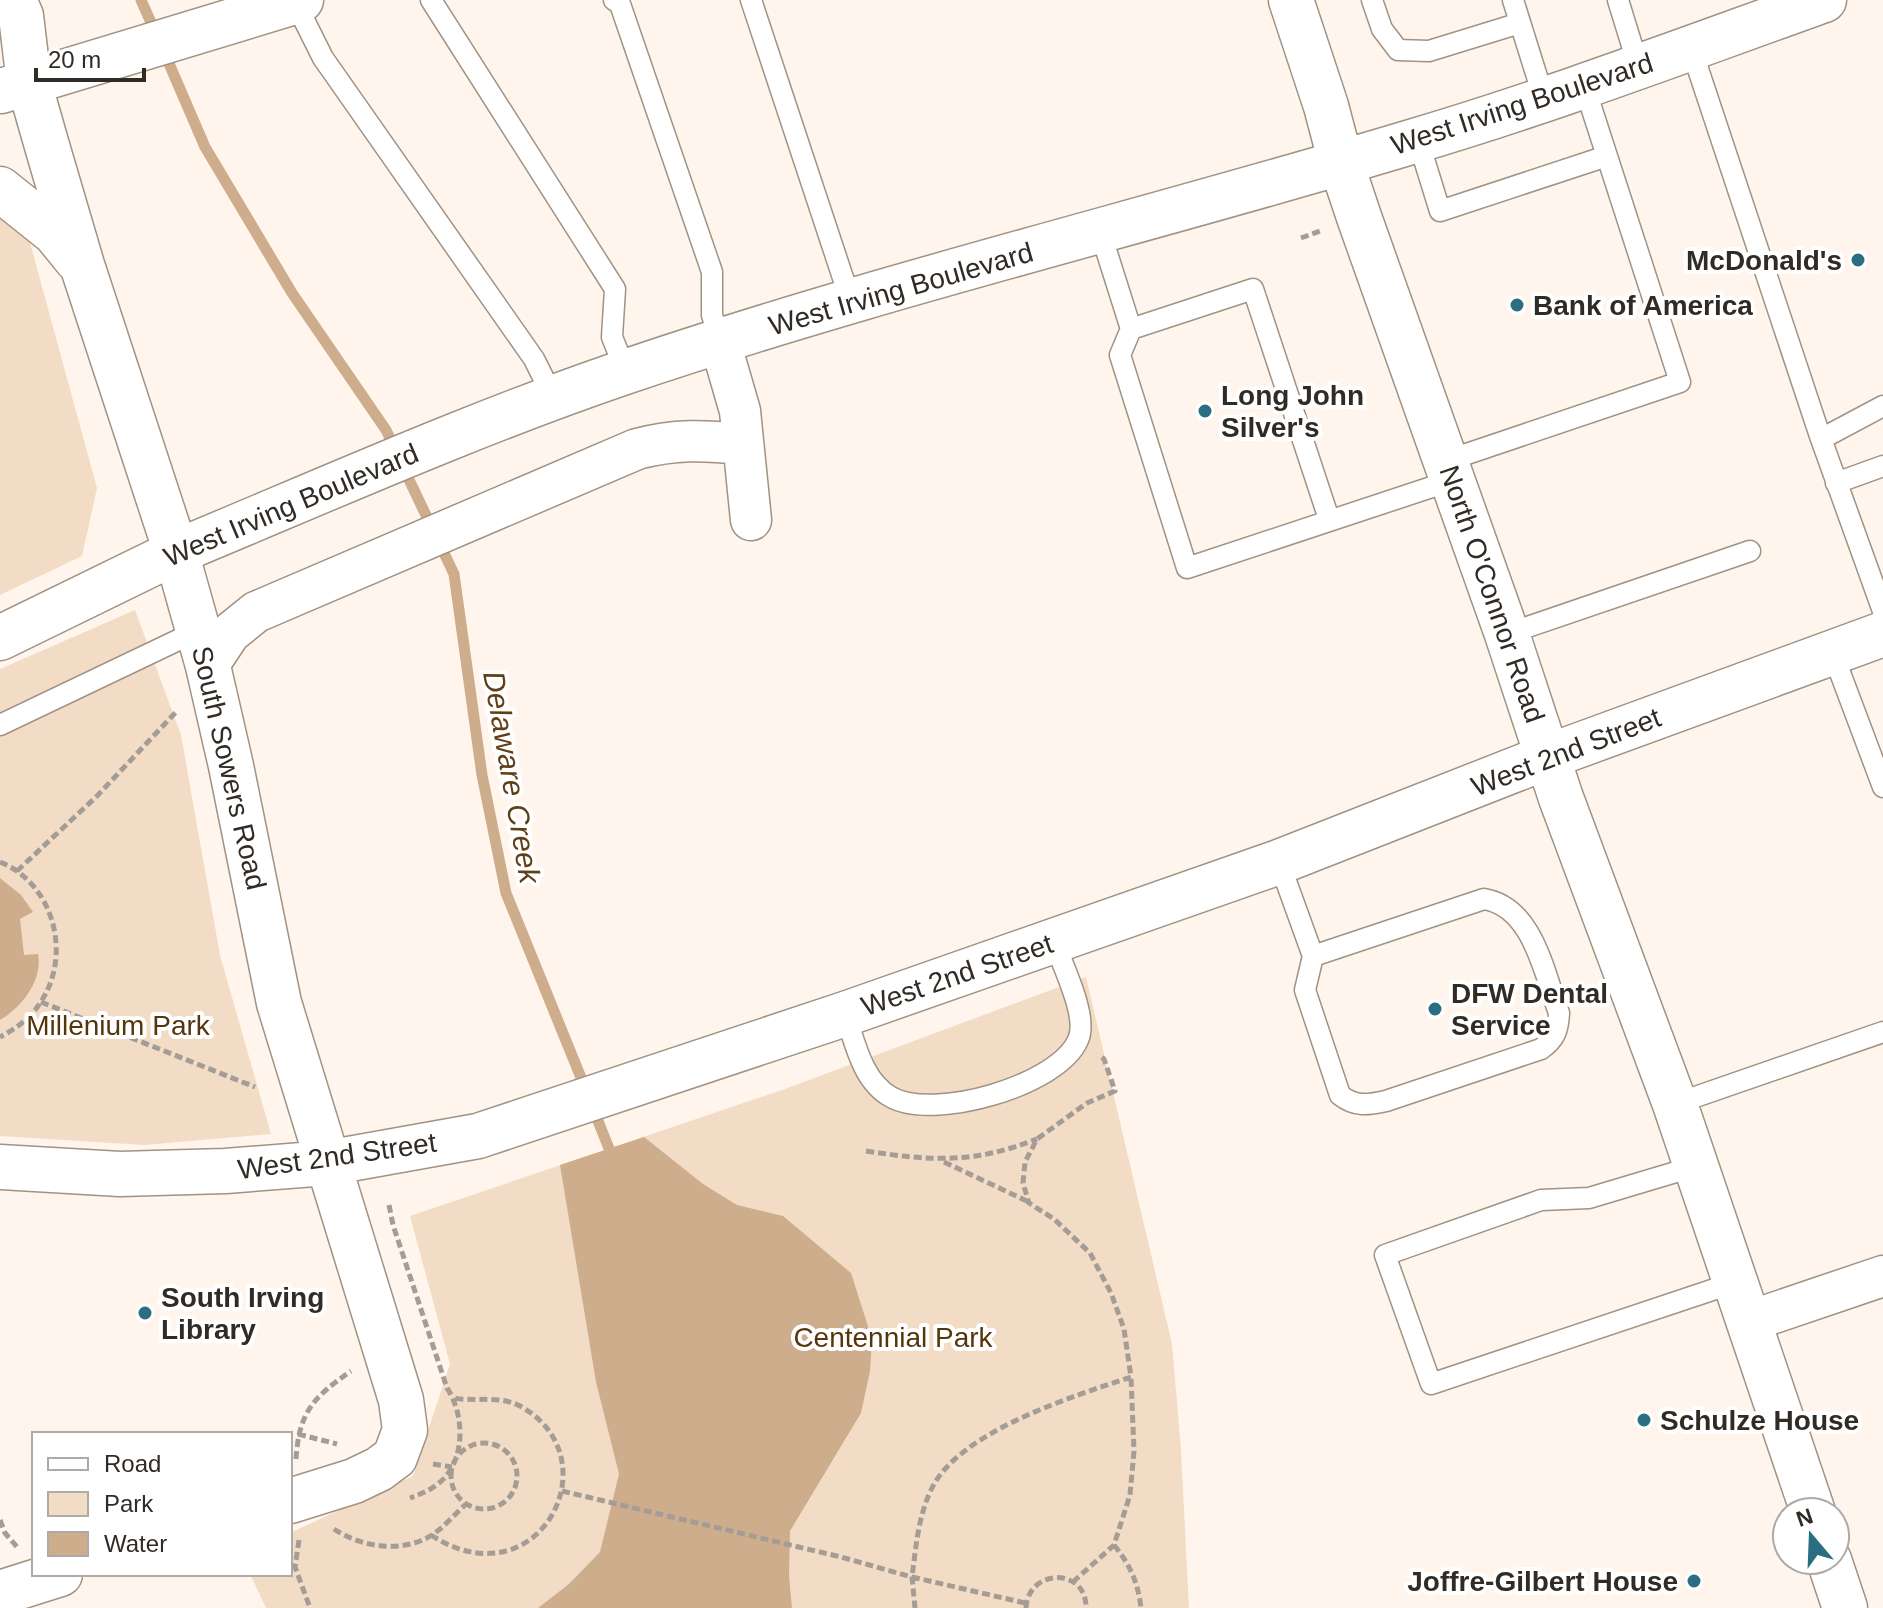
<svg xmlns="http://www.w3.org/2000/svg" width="1883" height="1608" font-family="Arial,sans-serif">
<rect width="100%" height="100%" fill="#fff5ec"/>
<path fill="#f2dcc5" d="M0,212L29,239L97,488L82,556L0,595Z
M135,610L181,735L220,955L271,1134L144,1145L0,1136V669Z
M1086,977L1172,1344L1181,1450L1189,1608H266L250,1574H290V1533L413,1476L450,1364L410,1216L782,1090Z"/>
<path fill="#cead8c" d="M0,878L21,895L33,912L20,919L24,955L38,954C43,980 22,1007 0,1020Z
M644,1137L703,1184L737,1205L783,1216L851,1273L872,1339L870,1371L861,1413L790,1531L789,1576L792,1608H538L569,1584L600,1552L619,1474L596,1382L560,1165Z"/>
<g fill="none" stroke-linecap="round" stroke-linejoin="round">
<path stroke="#cead8c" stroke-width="11" d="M141,0L157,36
M164,52L205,147L292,293L386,430L396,451
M403,467L454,574L482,775L506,893L586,1090
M592,1106L614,1161"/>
<g stroke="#a09284" stroke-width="23">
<path id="lane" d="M431,0L615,289L612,337L626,372
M614,0L620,4L712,272V315L720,342
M751,0L851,302
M1372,0L1382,29L1398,50L1429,51L1520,23
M1513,0L1544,99
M1618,0L1638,65
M295,2L323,58L534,359L553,397
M1691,48L1820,436L1883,611
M1418,140L1440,211L1607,156
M1100,231L1131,329L1120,355L1187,568L1453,480
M1131,329L1253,289L1329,519
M1821,439L1883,406
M1446,461L1680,382L1584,85
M1836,483L1883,466
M1507,634L1750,551
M1833,654L1883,787
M0,725L197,631
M1279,862L1313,956L1305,990L1340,1095C1355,1107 1368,1105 1386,1101L1541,1049C1555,1039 1558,1031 1559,1013C1544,973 1533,907 1484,899L1313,956
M845,1014C855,1042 862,1081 891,1097C933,1121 1058,1086 1078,1040C1089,1017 1062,965 1054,941
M1675,1104L1883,1032
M1696,1166L1589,1198L1541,1200L1385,1255L1431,1384L1736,1282"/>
</g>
<g stroke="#a09284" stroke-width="43">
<path id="street" d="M720,342L740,411L751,520
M208,666L230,633L256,612L637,449C675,439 703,440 742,444
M1750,1321L1883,1276"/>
</g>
<g stroke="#a09284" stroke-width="47">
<path id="secondary" d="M14,0L21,16L29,83L47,146L82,265L176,552L208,666L231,766L279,1003L401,1400L405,1430L395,1457L379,1469L354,1481L290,1501
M1291,0L1326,106L1341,163L1359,217L1507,634L1561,798L1675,1104L1813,1512
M1,91L301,0
M0,189L55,233L77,260
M176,552C323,491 470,425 622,373C881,285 1149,221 1411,142C1550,101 1687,49 1824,0
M327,1163L478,1136L845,1014L1279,862L1547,757L1883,634
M1829,1560L1845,1608
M0,1593L60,1574"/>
</g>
<g stroke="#a09284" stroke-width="47">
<path id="primary" d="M0,638L176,552
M0,1167L120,1174L225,1171L327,1163"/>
</g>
<path stroke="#a59d95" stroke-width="5" stroke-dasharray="8 4" stroke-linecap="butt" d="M1301,238L1323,230
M0,862C53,883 72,953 42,1000C32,1017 17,1028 0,1037
M17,871L97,796L176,712
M41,1002L255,1087
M866,1151C932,1161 973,1164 1037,1139
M944,1162L1029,1202
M389,1205L393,1225L447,1388C465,1415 466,1461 439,1483C431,1490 421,1494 410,1498
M298,1434L337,1444
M451 1476a33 33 0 1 1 66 0a33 33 0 1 1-66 0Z
M296,1459C299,1411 314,1397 351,1371
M433,1464L452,1467
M562,1491L841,1557L912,1577L915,1608
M0,1520L5,1533L17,1547
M334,1529C361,1547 402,1554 432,1535C444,1527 455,1514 466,1504
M431,1535C538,1605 615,1458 520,1406C499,1395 476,1402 453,1398
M299,1540L295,1567L310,1608
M1114,1545C1130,1565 1138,1582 1141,1608
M1073,1582L1114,1545L1130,1495L1134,1451L1131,1377
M1025,1603L912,1577C916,1547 918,1516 932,1488C960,1431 1074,1396 1131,1377L1124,1329L1111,1293L1090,1253L1054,1219L1029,1203L1023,1183L1025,1162L1037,1139L1087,1103L1115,1091L1104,1059L1099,1055
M1026,1608C1028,1568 1087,1567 1086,1608"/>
<use href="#lane" stroke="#fff" stroke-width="20"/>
<use href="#street" stroke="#fff" stroke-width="40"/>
<use href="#secondary" stroke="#fff" stroke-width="44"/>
<use href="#primary" stroke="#fff" stroke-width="44"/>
</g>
<g fill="#2c6e81" stroke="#fff" stroke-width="3">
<circle cx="1858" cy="260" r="8"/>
<circle cx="1517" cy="305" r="8"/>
<circle cx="1205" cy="411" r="8"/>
<circle cx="1435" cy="1009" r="8"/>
<circle cx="145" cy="1313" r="8"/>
<circle cx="1644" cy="1420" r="8"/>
<circle cx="1694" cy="1581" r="8"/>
</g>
<g text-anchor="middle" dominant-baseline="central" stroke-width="8" stroke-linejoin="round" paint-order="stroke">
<g font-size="28" fill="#312b25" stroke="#fff">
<text transform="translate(1522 104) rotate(-18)">West Irving Boulevard</text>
<text transform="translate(901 289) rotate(-16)">West Irving Boulevard</text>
<text transform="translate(291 505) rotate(-23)">West Irving Boulevard</text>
<text transform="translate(1492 594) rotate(71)">North O'Connor Road</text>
<text transform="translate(1566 752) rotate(-21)">West 2nd Street</text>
<text transform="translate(229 768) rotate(77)">South Sowers Road</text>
<text transform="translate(957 975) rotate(-19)">West 2nd Street</text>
<text transform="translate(337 1156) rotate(-8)">West 2nd Street</text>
</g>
<g font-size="28" font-weight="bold" fill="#312b25" stroke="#fff" text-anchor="start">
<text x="1842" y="260" text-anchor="end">McDonald's</text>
<text x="1533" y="305">Bank of America</text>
<text x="1221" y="395">Long John<tspan x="1221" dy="32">Silver's</tspan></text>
<text x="1451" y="993">DFW Dental<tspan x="1451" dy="32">Service</tspan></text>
<text x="161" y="1297">South Irving<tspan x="161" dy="32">Library</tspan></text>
<text x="1660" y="1420">Schulze House</text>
<text x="1678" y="1581" text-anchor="end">Joffre-Gilbert House</text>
</g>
<g font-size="28" fill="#56350b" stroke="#fff">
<text x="118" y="1025">Millenium Park</text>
<text x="893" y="1337">Centennial Park</text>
</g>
<g font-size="30" font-style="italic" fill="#603e16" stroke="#fff">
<text transform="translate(512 777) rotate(80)">Delaware Creek</text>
</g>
</g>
<rect x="32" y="1432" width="260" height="144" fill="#ffffff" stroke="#adaaa8" stroke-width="2"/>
<rect x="48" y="1458" width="40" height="12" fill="#ffffff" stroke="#adaaa8" stroke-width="2"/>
<text x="104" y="1472" font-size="24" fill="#312b25">Road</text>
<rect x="48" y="1492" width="40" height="24" fill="#f2dcc5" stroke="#adaaa8" stroke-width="2"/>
<text x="104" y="1512" font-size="24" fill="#312b25">Park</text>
<rect x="48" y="1532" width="40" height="24" fill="#cead8c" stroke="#adaaa8" stroke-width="2"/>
<text x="104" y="1552" font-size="24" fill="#312b25">Water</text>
<g transform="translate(1811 1536) rotate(341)"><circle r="38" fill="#ffffff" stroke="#adaaa8" stroke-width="2"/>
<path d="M0-6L14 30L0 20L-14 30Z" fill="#2c6e81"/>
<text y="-12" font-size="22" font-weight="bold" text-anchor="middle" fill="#312b25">N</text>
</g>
<path d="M36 68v12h108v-12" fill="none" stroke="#312b25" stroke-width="4"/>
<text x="48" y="68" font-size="24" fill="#312b25" stroke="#ffffff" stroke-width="6" paint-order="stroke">20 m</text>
</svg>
